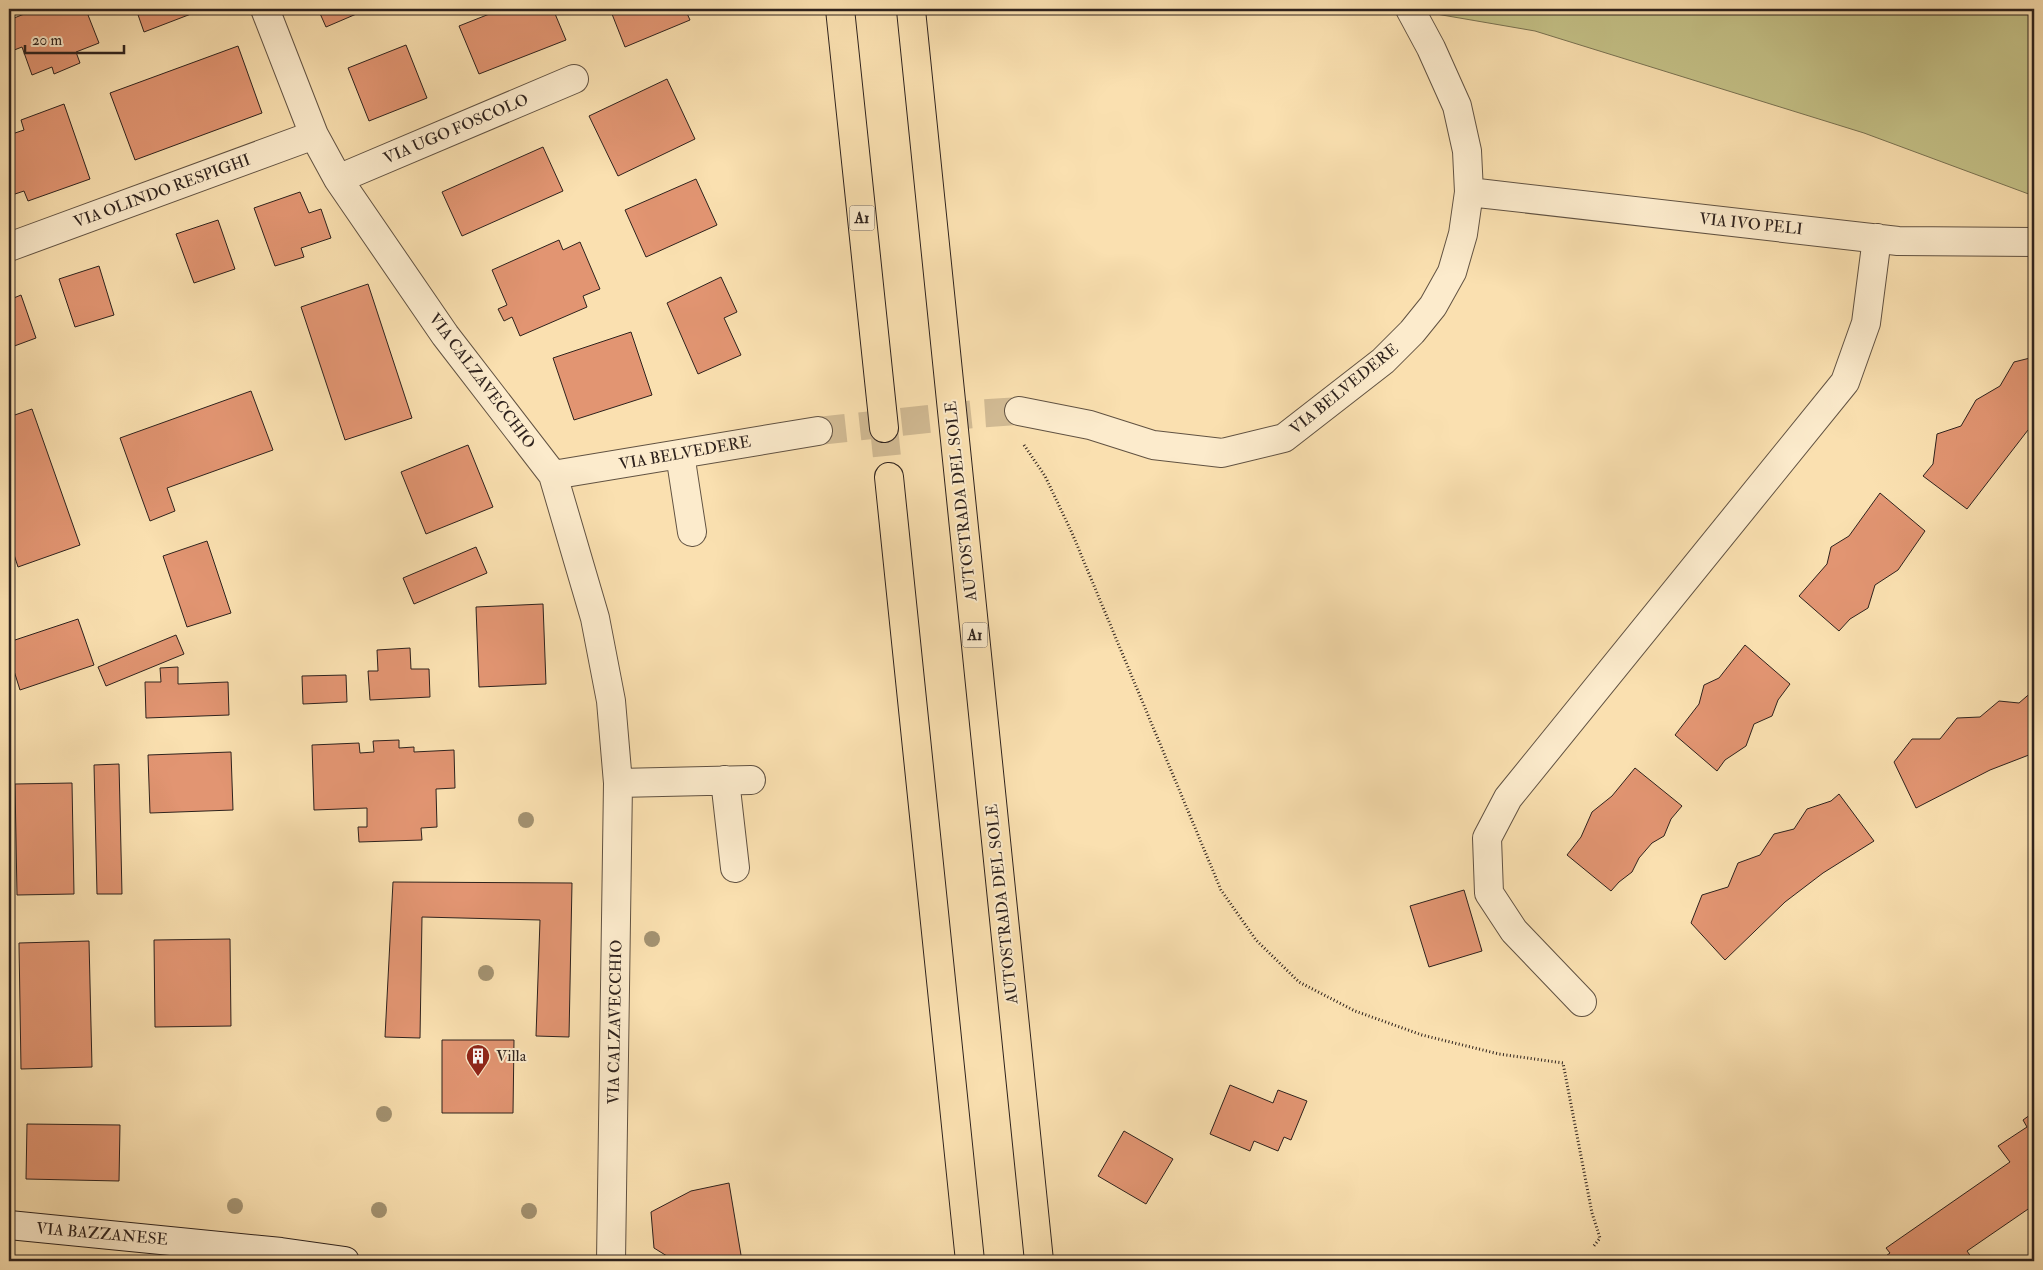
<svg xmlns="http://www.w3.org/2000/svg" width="2043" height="1270" font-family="'IM FELL Double Pica',serif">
<rect width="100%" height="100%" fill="#fae0b0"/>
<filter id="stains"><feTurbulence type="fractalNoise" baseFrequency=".004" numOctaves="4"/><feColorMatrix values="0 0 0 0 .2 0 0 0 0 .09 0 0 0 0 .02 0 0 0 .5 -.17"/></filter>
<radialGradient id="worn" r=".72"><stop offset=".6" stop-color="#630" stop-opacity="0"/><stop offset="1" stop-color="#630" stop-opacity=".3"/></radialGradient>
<path fill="#c4c187" stroke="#797252" d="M1412,9H2034V196L1864,133L1535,31L1413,10Z"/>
<path fill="#e29572" stroke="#2e221d" d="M37,9H97L98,10L88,15L99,43L76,52L80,63L54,74L52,67L32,75L22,47L9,52V20Z
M136,9H204L144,32Z
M318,9H368L326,27Z
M502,9H553L566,40L479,74L459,26Z
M610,9H685L690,20L625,47Z
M406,45L427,98L369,121L348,68Z
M238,46L262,113L135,160L110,93Z
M667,79L695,139L618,176L589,116Z
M64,104L90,179L28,201L24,191L9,196V135L24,130L21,120Z
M543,147L563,191L462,236L442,192Z
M696,179L717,225L646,257L625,210Z
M300,192L309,213L321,209L331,238L301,248L304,257L275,266L254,208Z
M218,220L235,269L194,283L176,234Z
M559,240L563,250L580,242L600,289L583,296L587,307L520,336L512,317L504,321L498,309L507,305L492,270Z
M99,266L114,315L75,327L59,279Z
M721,277L737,312L724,318L741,355L698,374L667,303Z
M368,284L412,418L345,440L301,307Z
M21,295L36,338L9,348V300Z
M631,332L652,395L574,420L553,358Z
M2034,357V426L2028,430L1967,509L1923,476L1933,464L1937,434L1961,426L1976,400L2000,386L2014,362Z
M251,391L273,450L167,488L175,511L150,521L120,438Z
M32,409L80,545L18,567L9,539V417Z
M468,445L493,507L426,534L401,472Z
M1880,493L1925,531L1898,570L1875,585L1868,608L1850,619L1839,631L1799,596L1827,564L1831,547L1849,536Z
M207,541L231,613L187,627L163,556Z
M476,547L487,573L414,604L403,578Z
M543,604L546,684L479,687L476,607Z
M78,619L94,665L20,690L9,655V642Z
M176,635L184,654L106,686L98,667Z
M1745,645L1790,684L1778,700L1772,716L1754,724L1746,746L1725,760L1717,771L1675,735L1699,704L1704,685L1719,678Z
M410,648L411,669H429L430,697L370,700L368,671H378L377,650Z
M178,667V684L228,682L229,715L146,718L145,682H161L160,668Z
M346,675L347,702L303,704L302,676Z
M2034,690V753L1990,770L1916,808L1894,762L1912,739H1940L1957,718L1980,717L1999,701L2019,703Z
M399,740V748L414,747V752L454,750L455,788L436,789L437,827L421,828L422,840L359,842L358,827H367V808L314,810L312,745L359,743L360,753L374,752L373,741Z
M231,752L233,810L150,813L148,755Z
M119,764L122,894H97L94,765Z
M1635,768L1682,806L1671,819L1664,836L1652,843L1639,858L1632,872L1619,882L1611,891L1567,855L1581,837L1592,812L1612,796Z
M72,783L74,894L17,895L15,784Z
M1839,794L1874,841L1823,873L1785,902L1725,960L1691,923L1702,895L1728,887L1738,863L1760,855L1774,834L1794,829L1807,809L1831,801Z
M393,882L572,883L569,1037L536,1036L540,920L422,917L420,1038L385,1037Z
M1464,890L1482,951L1429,967L1410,906Z
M230,939L231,1026L155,1027L154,940Z
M89,941L92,1067L21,1069L19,943Z
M442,1040H514L513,1113H442Z
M1230,1085L1273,1103L1278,1090L1307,1101L1291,1140L1284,1137L1278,1151L1254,1141L1250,1151L1210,1134Z
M2034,1112V1205L1967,1251L1974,1261H1879L1890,1253L1886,1248L2010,1162L1998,1146L2027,1127L2023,1120Z
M27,1124L120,1125L119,1181L26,1179Z
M1124,1131L1173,1159L1146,1204L1098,1176Z
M729,1183L742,1261H675L654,1248L651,1212L691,1191Z"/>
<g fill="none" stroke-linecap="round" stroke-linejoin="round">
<path stroke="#d1ba93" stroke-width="28" stroke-dasharray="28 14" stroke-linecap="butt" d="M818,431L974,414L1019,411"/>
<path stroke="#d1ba93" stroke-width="28" stroke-dasharray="28 14" stroke-linecap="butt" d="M884,428L889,477"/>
<g stroke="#615242" stroke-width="30">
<path id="minor" d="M265,9L314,135L338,179L445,335L553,475L595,618L611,701L618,783L611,1261
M338,179L574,79
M1469,192L1898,241L2034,242
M9,247L314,135
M1019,411L1090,425L1153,445L1222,453L1284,438L1383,361L1412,332L1433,306L1452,272L1463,234L1469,192L1467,151L1457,106L1431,48L1410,9
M680,454L692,532
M553,475L818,431
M725,780L735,868
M618,783L751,780
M1582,1002L1514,931L1489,893L1487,838L1508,798L1845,382L1866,323L1877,238"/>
</g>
<g stroke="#2e221d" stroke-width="30">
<path id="secondary" d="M9,1225L281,1252L345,1261"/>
</g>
<g stroke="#2e221d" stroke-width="30">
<path id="motorway" d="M840,9L884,428
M911,10L1039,1261
M889,477L970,1261"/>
</g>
<path stroke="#2e221d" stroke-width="3" stroke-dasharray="1 2.5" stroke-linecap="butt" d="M1024,445L1045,476L1072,533L1221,890L1256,940L1299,982L1355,1011L1422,1035L1499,1054L1563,1063L1592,1213L1600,1238L1593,1247"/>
<use href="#minor" stroke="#fcebcc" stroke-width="28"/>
<use href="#secondary" stroke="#fcebcc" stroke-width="28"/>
<use href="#motorway" stroke="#fae0b0" stroke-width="28"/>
</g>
<g fill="#a39271">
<circle cx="526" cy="820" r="8"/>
<circle cx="652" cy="939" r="8"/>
<circle cx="486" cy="973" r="8"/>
<circle cx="384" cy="1114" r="8"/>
<circle cx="235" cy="1206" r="8"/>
<circle cx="379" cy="1210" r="8"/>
<circle cx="529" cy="1211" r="8"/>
</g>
<defs>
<g id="building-pin" transform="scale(1.25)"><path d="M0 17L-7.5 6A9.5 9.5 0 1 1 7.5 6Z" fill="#8f2418" stroke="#fcebcc"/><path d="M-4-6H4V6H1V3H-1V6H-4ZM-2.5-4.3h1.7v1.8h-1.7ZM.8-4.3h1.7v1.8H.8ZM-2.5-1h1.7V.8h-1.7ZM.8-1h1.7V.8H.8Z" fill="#fff"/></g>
</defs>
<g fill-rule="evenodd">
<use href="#building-pin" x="478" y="1056"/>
</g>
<g text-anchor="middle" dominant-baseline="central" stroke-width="4" stroke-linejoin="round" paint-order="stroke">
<g fill="#fcebcc" stroke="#6c5e52" stroke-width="1">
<rect x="849.5" y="205.5" width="25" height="25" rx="4"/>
<rect x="962.5" y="622.5" width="25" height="25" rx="4"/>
</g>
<g font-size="15" font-weight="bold" fill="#2e221d">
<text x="862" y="218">A1</text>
<text x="975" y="635">A1</text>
</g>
<g font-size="16" fill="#2e221d" stroke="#fcebcc">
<text transform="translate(456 129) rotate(-23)">VIA UGO FOSCOLO</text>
<text transform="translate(162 191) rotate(-20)">VIA OLINDO RESPIGHI</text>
<text transform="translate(1751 224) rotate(6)">VIA IVO PELI</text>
<text transform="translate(482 381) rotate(53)">VIA CALZAVECCHIO</text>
<text transform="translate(1344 389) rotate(-39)">VIA BELVEDERE</text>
<text transform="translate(685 453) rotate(-10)">VIA BELVEDERE</text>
<text transform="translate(961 501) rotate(-96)">AUTOSTRADA DEL SOLE</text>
<text transform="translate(1002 904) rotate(-96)">AUTOSTRADA DEL SOLE</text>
<text transform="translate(615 1022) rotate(-89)">VIA CALZAVECCHIO</text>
<text transform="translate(102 1234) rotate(5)">VIA BAZZANESE</text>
</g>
<g font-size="16" fill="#2e221d" stroke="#fcebcc" text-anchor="start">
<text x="496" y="1056">Villa</text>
</g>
</g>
<rect width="2043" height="1270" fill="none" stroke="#fae0b0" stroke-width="30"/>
<rect x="10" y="10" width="2023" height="1250" fill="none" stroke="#2e221d" stroke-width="2.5"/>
<rect x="15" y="15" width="2013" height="1240" fill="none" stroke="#2e221d"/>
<path d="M25 45v8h99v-8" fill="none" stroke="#2e221d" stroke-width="2.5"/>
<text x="32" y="45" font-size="15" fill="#2e221d" stroke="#fcebcc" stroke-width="4" paint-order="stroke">20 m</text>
<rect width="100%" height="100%" filter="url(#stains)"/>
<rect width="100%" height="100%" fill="url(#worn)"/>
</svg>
